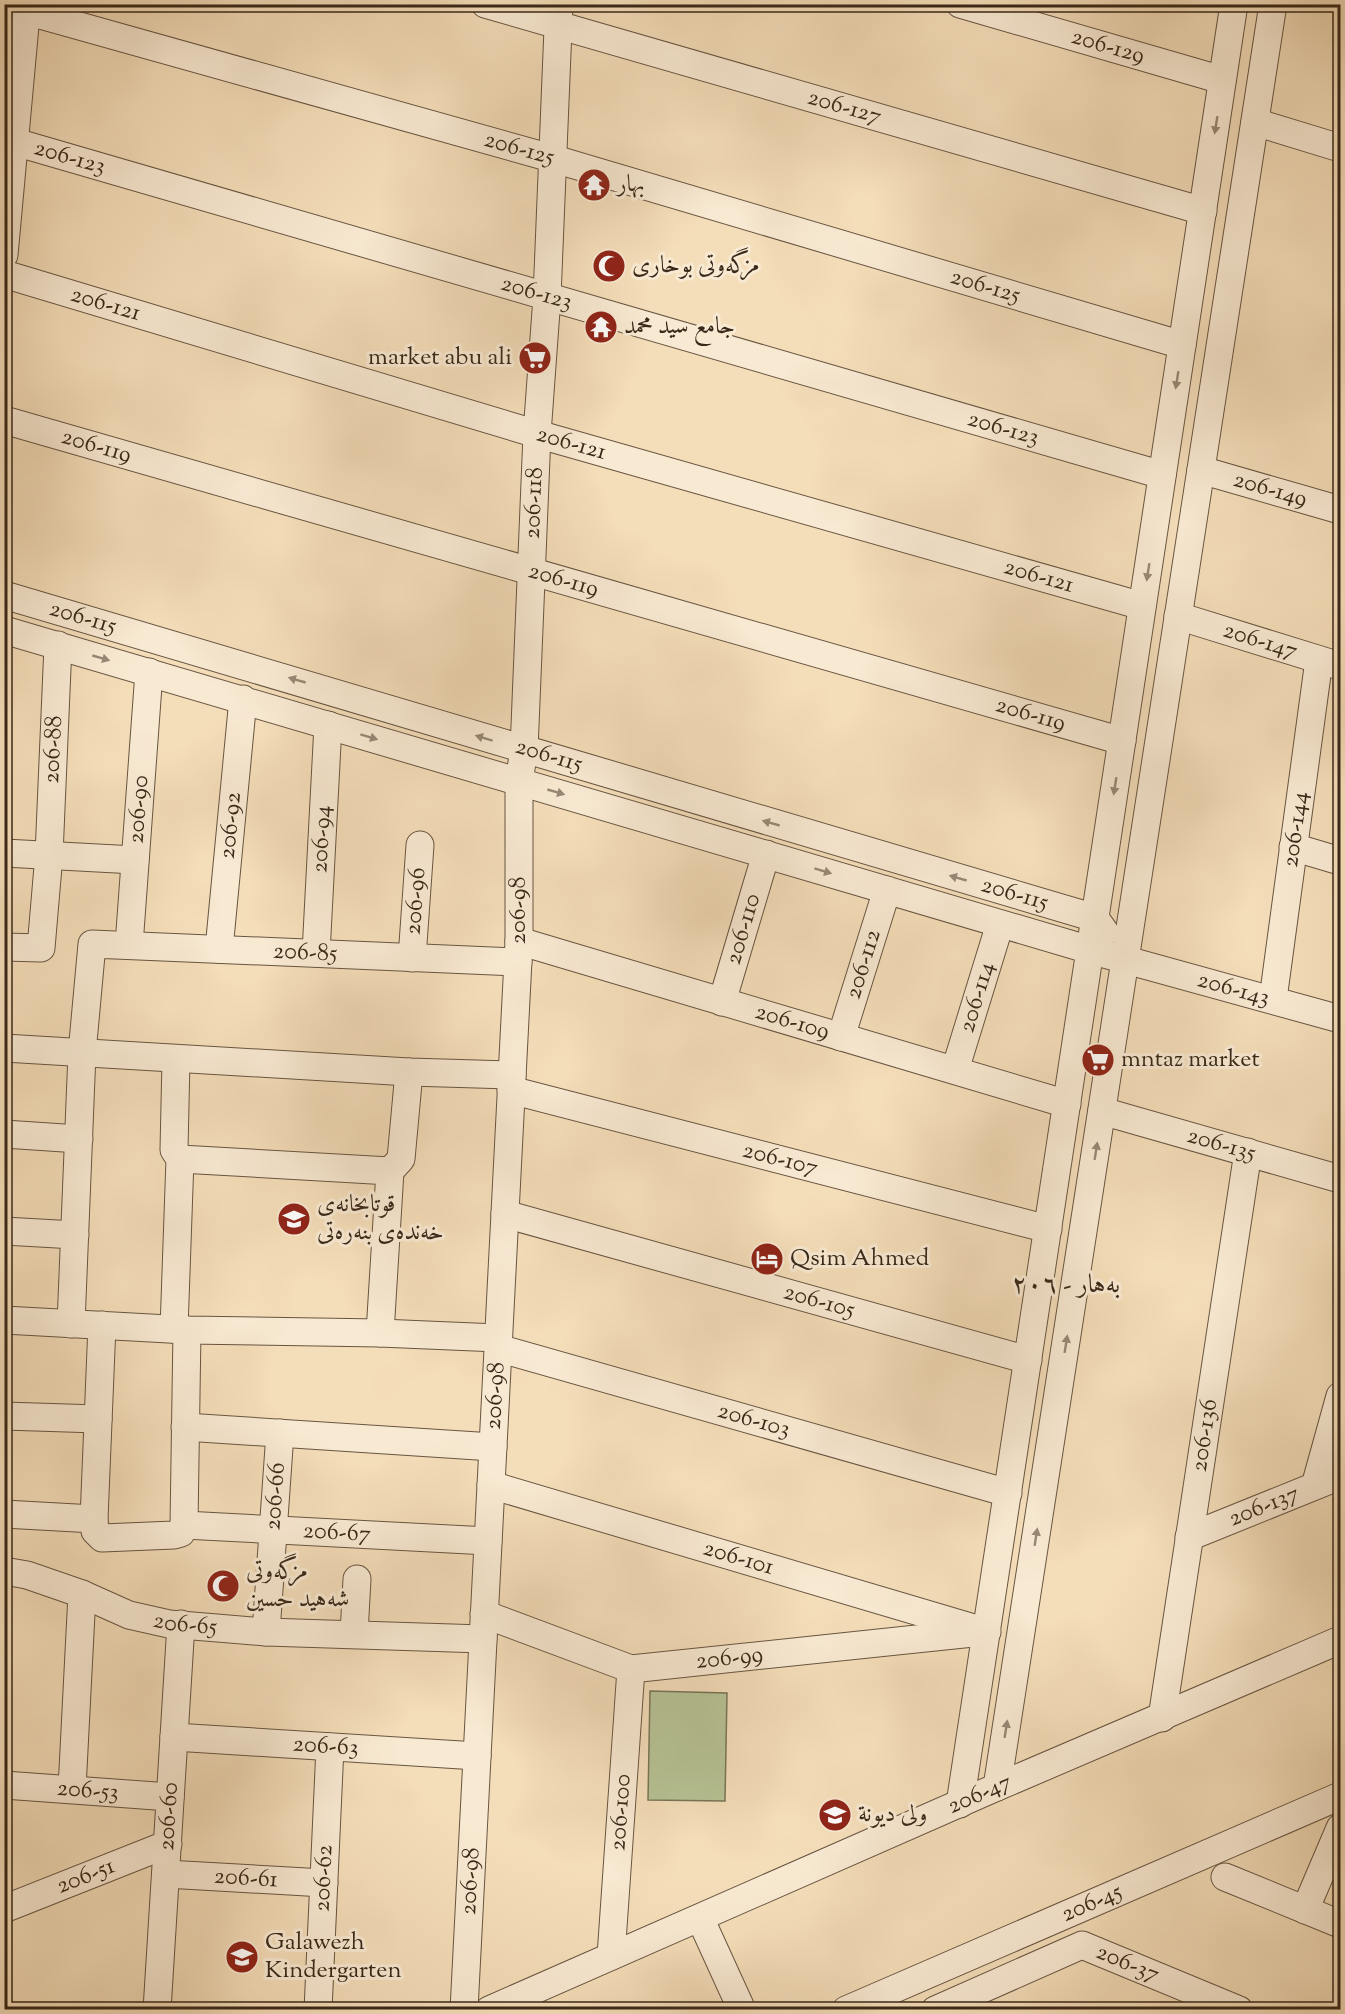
<svg xmlns="http://www.w3.org/2000/svg" width="1345" height="2014" font-family="'Sorts Mill Goudy',Amiri,serif">
<rect width="100%" height="100%" fill="#f4ddb9"/>
<filter id="stains"><feTurbulence type="fractalNoise" baseFrequency=".00333" numOctaves="4"/><feColorMatrix values="0 0 0 0 .2 0 0 0 0 .09 0 0 0 0 .02 0 0 0 .5 -.17"/></filter>
<radialGradient id="worn" r=".72"><stop offset=".6" stop-color="#630" stop-opacity="0"/><stop offset="1" stop-color="#630" stop-opacity=".3"/></radialGradient>
<path fill="#b6c294" stroke="#787556" stroke-width="1.5" d="M650,1691L727,1693L725,1801L648,1800Z"/>
<g fill="none" stroke-linecap="round" stroke-linejoin="round">
<g stroke="#685541" stroke-width="29">
<g id="minor">
<path id="s1" d="M485,4L1203,211"/>
<path id="s2" d="M960,4L1222,80"/>
<path id="s3" d="M26,11L551,158L1182,345"/>
<path d="M1255,122L1340,148"/>
<path id="s4" d="M15,142L1162,475"/>
<path d="M4,255L27,4"/>
<path id="s5" d="M4,274L537,434L1142,606"/>
<path id="s6" d="M4,420L1122,741"/>
<path id="s7" d="M1201,470L1340,510"/>
<path id="s8" d="M4,595C368,701 731,811 1095,918L1105,932"/>
<path id="s9" d="M1178,616L1340,666"/>
<path id="s10" d="M4,630L1090,950L1340,1019"/>
<path d="M1293,847L1340,861"/>
<path d="M4,853L135,860"/>
<path id="s11" d="M519,941L1067,1104"/>
<path id="s12" d="M129,945L149,672"/>
<path id="s13" d="M4,947L41,948L49,855L58,645"/>
<path id="s14" d="M219,949L243,699"/>
<path id="s15" d="M316,953L328,725"/>
<path id="s16" d="M412,958L420,845"/>
<path id="s17" d="M1273,999L1319,660"/>
<path id="s18" d="M722,1002L766,854"/>
<path id="s19" d="M841,1037L887,890"/>
<path d="M4,1048L409,1072L512,1075"/>
<path id="s20" d="M955,1070L1000,924"/>
<path id="s21" d="M511,1090L1048,1229"/>
<path id="s22" d="M1102,1111L1340,1179"/>
<path d="M4,1134L79,1139"/>
<path d="M180,1159L390,1171L401,1159L409,1072"/>
<path id="s23" d="M505,1214L1028,1360"/>
<path d="M4,1231L75,1235"/>
<path d="M4,1320L187,1330L380,1333L498,1338"/>
<path id="s24" d="M71,1324L82,1053L92,944L518,962"/>
<path d="M102,1325L94,1519L95,1531L102,1538L174,1535L181,1533L184,1525L187,1330"/>
<path d="M174,1329L180,1159L174,1150L176,1059"/>
<path d="M380,1333L390,1171"/>
<path id="s25" d="M498,1348L1008,1493"/>
<path d="M4,1416L98,1419"/>
<path d="M185,1427L493,1447"/>
<path id="s26" d="M491,1485L987,1632"/>
<path d="M1315,1486L1340,1396"/>
<path d="M4,1514L94,1519"/>
<path id="s27" d="M184,1525L488,1541"/>
<path id="s28" d="M1189,1537L1340,1476"/>
<path id="s29" d="M4,1571L27,1575L82,1594L129,1615L169,1624L266,1632L483,1639"/>
<path id="s30" d="M484,1614L631,1669L973,1633"/>
<path id="s31" d="M266,1632L280,1433"/>
<path d="M354,1634L357,1579"/>
<path id="s32" d="M1162,1718L1248,1152"/>
<path id="s33" d="M174,1737L477,1756"/>
<path id="s34" d="M4,1785L170,1797"/>
<path d="M997,1787L1273,4"/>
<path d="M72,1789L82,1594"/>
<path d="M960,1804L1234,4"/>
<path id="s35" d="M166,1874L324,1883"/>
<path d="M1225,1877L1340,1924"/>
<path id="s36" d="M4,1909L168,1844"/>
<path d="M1305,1910L1340,1828"/>
<path d="M700,1918L742,2010"/>
<path id="s37" d="M611,1956L631,1669"/>
<path id="s38" d="M157,2010L181,1624"/>
<path id="s39" d="M318,2010L330,1747"/>
<path id="s40" d="M464,2010L519,941V781L524,750L537,434L547,297L559,4"/>
<path id="s41" d="M489,2010L997,1787L1340,1640"/>
<path id="s42" d="M846,2010L1340,1796"/>
<path id="s43" d="M935,2010L1082,1945L1239,2010"/>
</g>
</g>
<use href="#minor" stroke="#f8e9d2" stroke-width="27"/>
</g>
<defs><path id="oneway-solid" d="M-6-.8H1V-3.2L6.5 0L1 3.2V.8H-6Z" transform="scale(1.5)"/></defs>
<g fill="#988876">
<use href="#oneway-solid" transform="translate(1216 125) rotate(99)"/>
<use href="#oneway-solid" transform="translate(1177 380) rotate(99)"/>
<use href="#oneway-solid" transform="translate(1148 572) rotate(99)"/>
<use href="#oneway-solid" transform="translate(101 658) rotate(16)"/>
<use href="#oneway-solid" transform="translate(297 680) rotate(-164)"/>
<use href="#oneway-solid" transform="translate(369 737) rotate(17)"/>
<use href="#oneway-solid" transform="translate(484 738) rotate(-163)"/>
<use href="#oneway-solid" transform="translate(1115 786) rotate(99)"/>
<use href="#oneway-solid" transform="translate(556 792) rotate(16)"/>
<use href="#oneway-solid" transform="translate(771 823) rotate(-164)"/>
<use href="#oneway-solid" transform="translate(823 871) rotate(17)"/>
<use href="#oneway-solid" transform="translate(958 878) rotate(-164)"/>
<use href="#oneway-solid" transform="translate(1096 1151) rotate(-81)"/>
<use href="#oneway-solid" transform="translate(1066 1344) rotate(-81)"/>
<use href="#oneway-solid" transform="translate(1036 1537) rotate(-81)"/>
<use href="#oneway-solid" transform="translate(1006 1729) rotate(-81)"/>
</g>
<defs>
<g id="temple-disc" transform="scale(1.725)"><circle r="9.5" fill="#8f2418" stroke="#f8e9d2"/><path d="M0-6L5-2H3V0L6.5 2.5H4V6H1.5V3h-3V6H-4V2.5H-6.5L-3 0V-2H-5Z" fill="#fff"/></g>
<g id="mosque-disc" transform="scale(1.725)"><circle r="9.5" fill="#8f2418" stroke="#f8e9d2"/><path d="M3.5-4.9A6 6 0 1 0 3.5 4.9A5 5 0 1 1 3.5-4.9Z" fill="#fff"/></g>
<g id="supermarket-disc" transform="scale(1.725)"><circle r="9.5" fill="#8f2418" stroke="#f8e9d2"/><path d="M-6-5.5h2.5l.6 2H6L4.5 2H-2.5L-4.4-4H-6ZM-1.5 3.2a1.3 1.3 0 1 0 .1 0ZM3 3.2a1.3 1.3 0 1 0 .1 0Z" fill="#fff"/></g>
<g id="school-disc" transform="scale(1.725)"><circle r="9.5" fill="#8f2418" stroke="#f8e9d2"/><path d="M0-5L7-2L0 1L-7-2ZM-4 1L0 2.5L4 1V4Q0 6-4 4Z" fill="#fff"/></g>
<g id="hotel-disc" transform="scale(1.725)"><circle r="9.5" fill="#8f2418" stroke="#f8e9d2"/><path d="M-6-4.5h1.5V1H6V5H4.5V3h-9V5H-6ZM-4 0a1.8 1.8 0 1 1 3.6 0ZM.5 0V-2.5h3Q6-2.5 6 0Z" fill="#fff"/></g>
</defs>
<g fill-rule="evenodd">
<use href="#temple-disc" x="594" y="185"/>
<use href="#mosque-disc" x="609" y="266"/>
<use href="#temple-disc" x="601" y="327"/>
<use href="#supermarket-disc" x="535" y="358"/>
<use href="#supermarket-disc" x="1098" y="1060"/>
<use href="#school-disc" x="294" y="1219"/>
<use href="#hotel-disc" x="767" y="1259"/>
<use href="#mosque-disc" x="223" y="1586"/>
<use href="#school-disc" x="835" y="1815"/>
<use href="#school-disc" x="242" y="1957"/>
</g>
<g text-anchor="middle" dominant-baseline="central" stroke-width="6" stroke-linejoin="round" paint-order="stroke">
<g font-size="24" fill="#392819" stroke="#f8e9d2">
<text stroke="none"><textPath href="#s2" startOffset="154">206-129</textPath></text>
<text stroke="none"><textPath href="#s1" startOffset="374">206-127</textPath></text>
<text stroke="none"><textPath href="#s3" startOffset="512">206-125</textPath></text>
<text stroke="none"><textPath href="#s4" startOffset="57">206-123</textPath></text>
<text stroke="none"><textPath href="#s3" startOffset="998">206-125</textPath></text>
<text stroke="none"><textPath href="#s4" startOffset="543">206-123</textPath></text>
<text stroke="none"><textPath href="#s5" startOffset="106">206-121</textPath></text>
<text stroke="none"><textPath href="#s4" startOffset="1029">206-123</textPath></text>
<text stroke="none"><textPath href="#s5" startOffset="592">206-121</textPath></text>
<text stroke="none"><textPath href="#s6" startOffset="96">206-119</textPath></text>
<text stroke="none"><textPath href="#s7" startOffset="72">206-149</textPath></text>
<text stroke="none"><textPath href="#s40" startOffset="1509">206-118</textPath></text>
<text stroke="none"><textPath href="#s5" startOffset="1078">206-121</textPath></text>
<text stroke="none"><textPath href="#s6" startOffset="582">206-119</textPath></text>
<text stroke="none"><textPath href="#s8" startOffset="82">206-115</textPath></text>
<text stroke="none"><textPath href="#s9" startOffset="86">206-147</textPath></text>
<text stroke="none"><textPath href="#s6" startOffset="1068">206-119</textPath></text>
<text stroke="none"><textPath href="#s13" startOffset="236">206-88</textPath></text>
<text stroke="none"><textPath href="#s8" startOffset="568">206-115</textPath></text>
<text stroke="none"><textPath href="#s12" startOffset="136">206-90</textPath></text>
<text stroke="none"><textPath href="#s14" startOffset="124">206-92</textPath></text>
<text stroke="none"><textPath href="#s17" startOffset="171">206-144</textPath></text>
<text stroke="none"><textPath href="#s15" startOffset="114">206-94</textPath></text>
<text stroke="none"><textPath href="#s8" startOffset="1054">206-115</textPath></text>
<text stroke="none"><textPath href="#s16" startOffset="57">206-96</textPath></text>
<text stroke="none"><textPath href="#s40" startOffset="1101">206-98</textPath></text>
<text stroke="none"><textPath href="#s18" startOffset="76">206-110</textPath></text>
<text stroke="none"><textPath href="#s24" startOffset="594">206-85</textPath></text>
<text stroke="none"><textPath href="#s19" startOffset="76">206-112</textPath></text>
<text stroke="none"><textPath href="#s10" startOffset="1281">206-143</textPath></text>
<text stroke="none"><textPath href="#s20" startOffset="76">206-114</textPath></text>
<text stroke="none"><textPath href="#s11" startOffset="285">206-109</textPath></text>
<text stroke="none"><textPath href="#s22" startOffset="124">206-135</textPath></text>
<text stroke="none"><textPath href="#s21" startOffset="278">206-107</textPath></text>
<text stroke="none"><textPath href="#s23" startOffset="326">206-105</textPath></text>
<text stroke="none"><textPath href="#s40" startOffset="615">206-98</textPath></text>
<text stroke="none"><textPath href="#s25" startOffset="266">206-103</textPath></text>
<text stroke="none"><textPath href="#s32" startOffset="286">206-136</textPath></text>
<text stroke="none"><textPath href="#s31" startOffset="136">206-66</textPath></text>
<text stroke="none"><textPath href="#s28" startOffset="81">206-137</textPath></text>
<text stroke="none"><textPath href="#s27" startOffset="153">206-67</textPath></text>
<text stroke="none"><textPath href="#s26" startOffset="258">206-101</textPath></text>
<text stroke="none"><textPath href="#s29" startOffset="190">206-65</textPath></text>
<text stroke="none"><textPath href="#s30" startOffset="256">206-99</textPath></text>
<text stroke="none"><textPath href="#s33" startOffset="152">206-63</textPath></text>
<text stroke="none"><textPath href="#s34" startOffset="84">206-53</textPath></text>
<text stroke="none"><textPath href="#s41" startOffset="536">206-47</textPath></text>
<text stroke="none"><textPath href="#s37" startOffset="144">206-100</textPath></text>
<text stroke="none"><textPath href="#s38" startOffset="194">206-60</textPath></text>
<text stroke="none"><textPath href="#s36" startOffset="88">206-51</textPath></text>
<text stroke="none"><textPath href="#s35" startOffset="80">206-61</textPath></text>
<text stroke="none"><textPath href="#s39" startOffset="132">206-62</textPath></text>
<text stroke="none"><textPath href="#s40" startOffset="129">206-98</textPath></text>
<text stroke="none"><textPath href="#s42" startOffset="268">206-45</textPath></text>
<text stroke="none"><textPath href="#s43" startOffset="210">206-37</textPath></text>
</g>
<g font-size="24" fill="#392819" stroke="#f8e9d2" text-anchor="start">
<text x="617" y="185">بهار</text>
<text x="632" y="266">مزگەوتی بوخاری</text>
<text x="624" y="327">جامع سيد محمد</text>
<text x="512" y="358" text-anchor="end">market abu ali</text>
<text x="1121" y="1060">mntaz market</text>
<text x="317" y="1205">قوتابخانەی<tspan x="317" dy="28">خەندەی بنەرەتی</tspan></text>
<text x="790" y="1259">Qsim Ahmed</text>
<text x="246" y="1572">مزگەوتی<tspan x="246" dy="28">شەهید حسين</tspan></text>
<text x="858" y="1815">ولی دیونة</text>
<text x="265" y="1943">Galawezh<tspan x="265" dy="28">Kindergarten</tspan></text>
</g>
<g font-size="26" fill="#392819" stroke="#f8e9d2">
<text x="1066" y="1285">بەهار - ٢٠٦</text>
</g>
</g>
<rect width="1345" height="2014" fill="none" stroke="#f4ddb9" stroke-width="24"/>
<rect x="6" y="6" width="1333" height="2002" fill="none" stroke="#392819" stroke-width="3"/>
<rect x="12" y="12" width="1321" height="1990" fill="none" stroke="#392819" stroke-width="1.5"/>
<rect width="100%" height="100%" filter="url(#stains)"/>
<rect width="100%" height="100%" fill="url(#worn)"/>
</svg>
